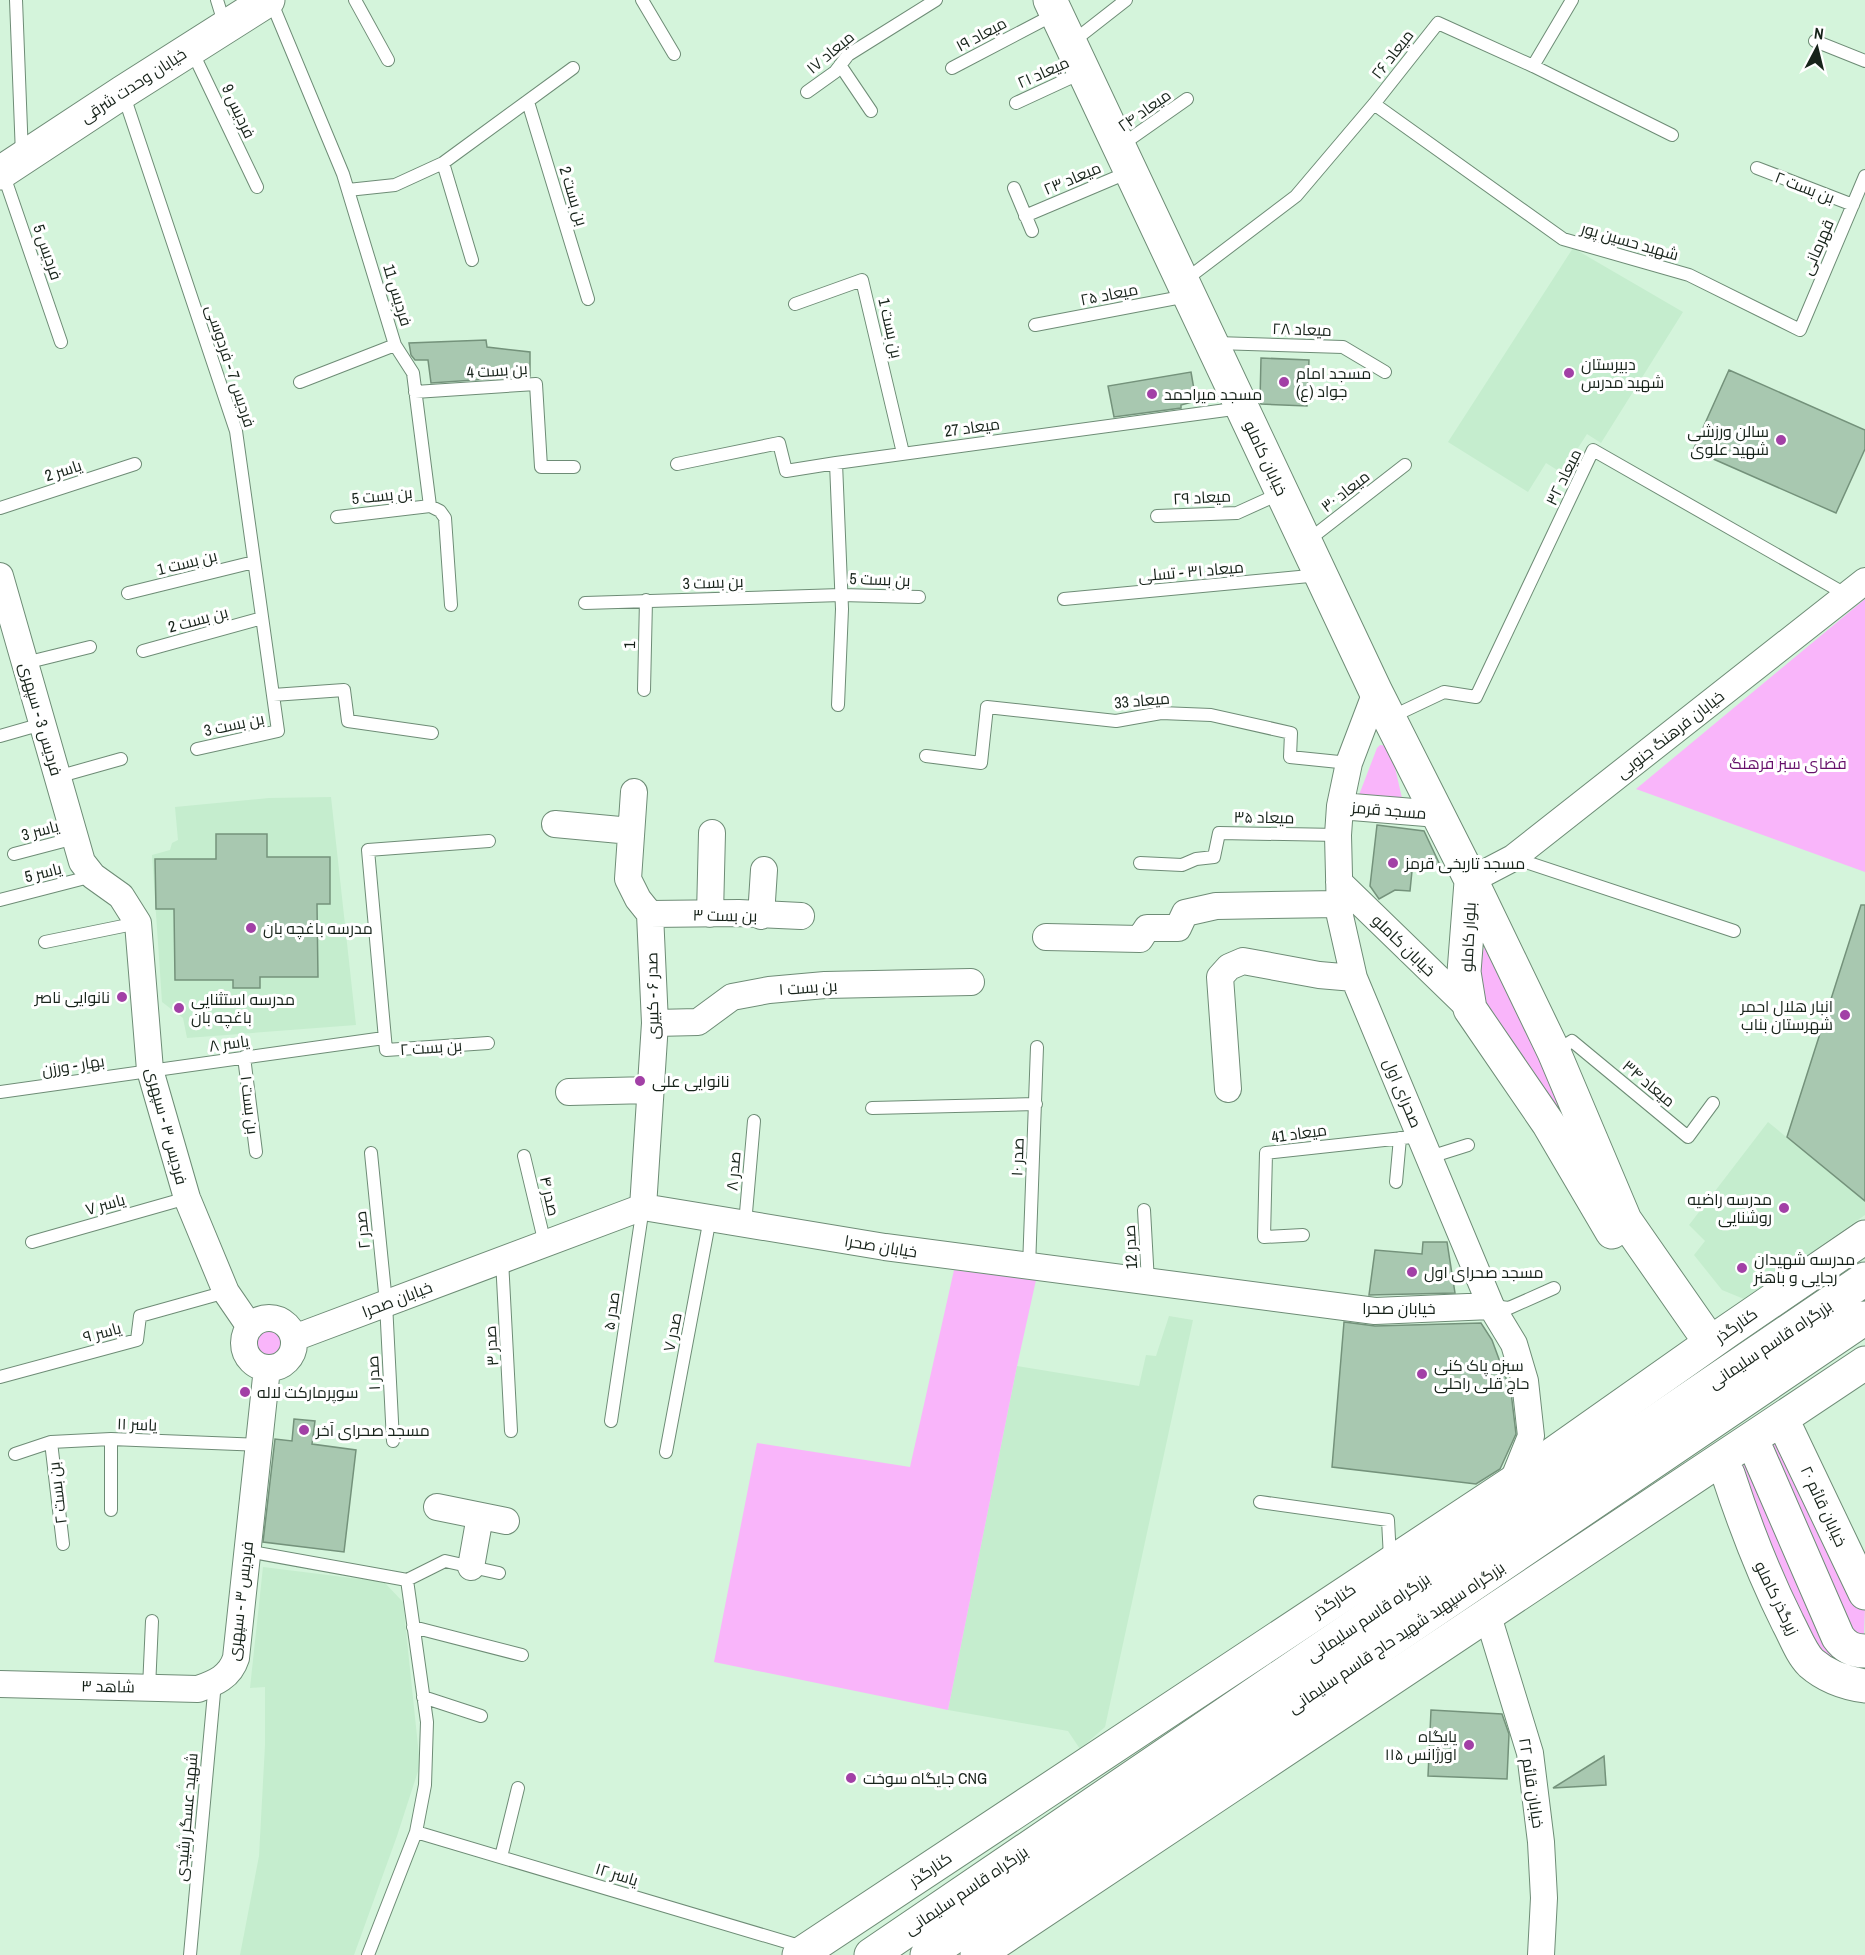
<svg xmlns="http://www.w3.org/2000/svg" width="1865" height="1955" font-family="'Archivo Narrow',Cairo,sans-serif">
<rect width="100%" height="100%" fill="#d4f4db"/>
<path fill="#c5edce" d="M1573,248L1683,312L1601,443L1587,434L1562,473L1546,463L1528,492L1448,442Z
M331,797L356,1025L187,1038L183,1018L162,1002L152,855L170,850L172,843L178,840L175,807L269,798Z
M1768,1122L1865,1201V1215L1744,1299L1722,1290L1694,1255L1705,1241L1689,1225Z
M1169,1316L1193,1320L1105,1727L1080,1749L1068,1731L948,1710L1017,1366L1139,1386L1146,1355L1156,1356Z
M263,1567L384,1582L403,1602L420,1765L397,1836L354,1955H240L259,1856L265,1745V1687L250,1688Z"/>
<path fill="#f9b5fa" d="M1865,599V872L1636,789Z
M1380,745L1390,746L1402,798L1359,795L1377,748Z
M1484,946L1601,1187L1476,998Z
M954,1270L1036,1280L1017,1366L948,1710L714,1662L757,1443L910,1467Z
M252 1343a17 17 0 1 1 34 0a17 17 0 1 1-34 0Z
M1774,1442L1789,1453L1865,1606L1864,1634L1856,1637L1760,1449Z
M1752,1456L1865,1659V1680L1823,1661L1733,1467Z"/>
<path fill="#a8c8b0" stroke="#74927b" stroke-width="1.5" d="M486,340L487,347L530,352V376L431,383L428,360H415L411,355L409,343Z
M1261,358L1309,360L1307,406L1261,404L1260,401Z
M1729,370L1865,430V449L1836,513L1693,450Z
M1191,372L1196,401L1181,405V408L1114,417L1108,386Z
M1377,825L1424,831L1440,865L1413,861L1410,891L1395,890L1379,899L1370,886Z
M216,834H267V857H330V904H317L318,977H260V988H233V980H175L174,909H156L155,859H216Z
M1861,905H1865V1201L1787,1137Z
M1423,1242H1447L1455,1293L1369,1295L1375,1250L1422,1254Z
M1344,1322L1375,1326L1481,1323L1492,1340L1511,1392L1516,1434L1500,1469L1476,1484L1332,1467Z
M294,1419L315,1421L312,1444L356,1450L344,1552L263,1542L275,1439L292,1441Z
M1431,1710L1502,1714L1509,1734L1507,1779L1428,1776Z
M1604,1756L1606,1785L1553,1788L1585,1768Z"/>
<g fill="none" stroke-linecap="round" stroke-linejoin="round">
<g stroke="#6e8c76" stroke-width="14">
<path id="lane" d="M16,0L22,155
M217,0L225,26
M355,0L388,60
M642,0L674,54
M271,1L343,174L395,345L413,373L430,506L440,511L445,518L451,605
M1815,41L1865,61
M1071,43L1126,0
M191,49L257,187
M840,65L871,111
M1533,66L1572,0
M952,68L1055,14
M807,92L835,72L848,55L936,0
M123,93L236,431L278,731L197,749
M528,102L588,299
M1016,103L1083,72
M1374,104L1563,239L1689,275L1800,330L1865,176
M1120,146L1187,99
M443,163L472,260
M1757,168L1853,205
M3,173L61,342
M1014,188L1032,231
M348,190L395,185L443,163L573,68
M1025,216L1129,172
M1184,281L1296,196L1374,104L1438,23L1533,66L1672,135
M795,304L862,280L903,453
M1035,325L1187,296
M1216,343L1343,347L1385,372
M300,382L395,345
M415,392L536,384L541,467H574
M677,464L779,443L786,471L836,463
M0,508L135,464
M1157,516L1237,513L1281,493
M337,517L430,506
M1306,542L1405,465
M128,593L254,562
M1064,599L1320,575
M585,603L841,595L919,597
M143,651L262,618
M25,663L90,647
M644,690L646,600
M273,695L344,690L348,721L432,733
M838,705L842,609L836,463L1241,408
M1389,718L1444,692L1476,697L1593,450L1847,595
M0,736L42,724
M926,756L981,763L987,707L1116,721L1161,713L1211,715L1291,733L1290,757L1349,763
M57,777L121,759
M14,854L75,838
M1514,858L1734,931
M1140,863L1182,865L1196,859L1214,857L1219,833L1338,835
M0,900L93,876
M45,942L138,923
M488,1043L386,1050L368,850L489,841
M1555,1052L1572,1041L1688,1137L1713,1103
M244,1057L256,1152
M0,1092L384,1038
M872,1108L1036,1104
M371,1153L386,1303L393,1441
M524,1156L545,1244
M1430,1157L1468,1145
M1396,1182L1400,1138
M1144,1210L1148,1282
M745,1224L754,1121
M1303,1235L1264,1237L1266,1153L1421,1136
M32,1242L187,1198
M502,1260L511,1431
M1029,1267L1037,1047
M1492,1306L1509,1308L1554,1288
M0,1377L137,1340L140,1316L226,1292
M611,1421L643,1207
M51,1442L63,1544
M666,1452L710,1218
M15,1454L51,1442L111,1439L260,1445
M1260,1502L1388,1520L1390,1558
M111,1510V1439
M247,1551L407,1580L427,1722L425,1785L416,1832L368,1955
M407,1580L445,1561L499,1573
M413,1627L522,1655
M149,1688L152,1621
M423,1697L481,1716
M416,1832L803,1947
M501,1857L518,1788
M190,1955L215,1682"/>
</g>
<g stroke="#6e8c76" stroke-width="28">
<path id="street" d="M0,576L82,862L93,876L121,896L138,923L150,1070L187,1198L226,1292L250,1327
M1376,692L1349,763L1340,806L1338,835L1340,916L1354,978L1491,1306L1514,1344L1525,1381L1531,1436L1512,1483
M634,792L628,879L638,899L650,914L655,1023L643,1207
M1340,806L1438,814
M555,824L631,831
M1471,880L1513,858L1865,581
M1339,882L1470,1009
M650,914L739,913L801,916
M710,914L712,833
M761,916L764,870
M1046,937L1140,939L1147,928H1178L1185,913L1216,906L1339,904
M655,1023L698,1022L732,997L769,990L825,985L971,982
M1228,1089L1220,977L1229,967L1243,961L1319,975L1354,978
M569,1092L650,1090
M244 1343a25 25 0 1 1 50 0a25 25 0 1 1-50 0Z
M294,1338L643,1207L885,1247L1375,1311L1491,1306
M437,1507L506,1521
M471,1567L480,1516
M1488,1616L1530,1753L1541,1842L1544,1898L1541,1955
M0,1684L198,1689C215,1683 230,1677 236,1658L267,1368"/>
</g>
<g stroke="#6e8c76" stroke-width="35">
<path id="secondary" d="M1050,0L1376,692L1471,880L1554,1052L1625,1220L1703,1332
M0,173L123,92L268,0
M1471,882L1464,972L1470,1009L1548,1123L1612,1232
M1782,1419L1865,1593
M1758,1453L1838,1637C1845,1647 1853,1651 1865,1651
M1728,1474C1745,1526 1764,1575 1788,1623C1795,1636 1801,1653 1811,1663C1827,1677 1844,1683 1865,1686
M799,1955L1512,1483L1726,1332L1865,1237
M977,1955L1865,1363"/>
</g>
<g stroke="#6e8c76" stroke-width="35">
<path id="highway" d="M871,1955L1865,1279
M927,1955L1865,1318"/>
</g>
<use href="#lane" stroke="#fff" stroke-width="12"/>
<use href="#street" stroke="#fff" stroke-width="26"/>
<use href="#secondary" stroke="#fff" stroke-width="33"/>
<use href="#highway" stroke="#fff" stroke-width="33"/>
</g>
<g fill="#a240a6" stroke="#fff" stroke-width="2">
<circle cx="1569" cy="373" r="6"/>
<circle cx="1284" cy="382" r="6"/>
<circle cx="1152" cy="394" r="6"/>
<circle cx="1781" cy="440" r="6"/>
<circle cx="1393" cy="863" r="6"/>
<circle cx="251" cy="928" r="6"/>
<circle cx="122" cy="997" r="6"/>
<circle cx="179" cy="1008" r="6"/>
<circle cx="1845" cy="1015" r="6"/>
<circle cx="640" cy="1081" r="6"/>
<circle cx="1784" cy="1208" r="6"/>
<circle cx="1742" cy="1268" r="6"/>
<circle cx="1412" cy="1272" r="6"/>
<circle cx="1422" cy="1374" r="6"/>
<circle cx="245" cy="1392" r="6"/>
<circle cx="304" cy="1430" r="6"/>
<circle cx="1469" cy="1745" r="6"/>
<circle cx="851" cy="1778" r="6"/>
</g>
<g text-anchor="middle" dominant-baseline="central" stroke-width="6" stroke-linejoin="round" paint-order="stroke">
<g font-size="16" fill="#17231a" stroke="#fff">
<text transform="translate(981 34) rotate(-28)">میعاد ۱۹</text>
<text transform="translate(830 52) rotate(-40)">میعاد ۱۷</text>
<text transform="translate(1392 54) rotate(-52)">میعاد ۲۶</text>
<text transform="translate(1043 72) rotate(-24)">میعاد ۲۱</text>
<text transform="translate(133 85) rotate(-33)">خیابان وحدت شرقی</text>
<text transform="translate(1144 110) rotate(-35)">میعاد ۲۴</text>
<text transform="translate(239 111) rotate(65)">فردیس 9</text>
<text transform="translate(1072 178) rotate(-23)">میعاد ۲۳</text>
<text transform="translate(1805 187) rotate(21)">بن بست ۲</text>
<text transform="translate(574 196) rotate(73)">بن بست 2</text>
<text transform="translate(1630 241) rotate(16)">شهید حسین پور</text>
<text transform="translate(1817 247) rotate(-67)">قهرمانی</text>
<text transform="translate(48 252) rotate(71)">فردیس 5</text>
<text transform="translate(1109 294) rotate(-11)">میعاد ۲۵</text>
<text transform="translate(398 295) rotate(73)">فردیس 11</text>
<text transform="translate(891 328) rotate(77)">بن بست 1</text>
<text transform="translate(1302 329) rotate(2)">میعاد ۲۸</text>
<text transform="translate(231 366) rotate(72)">فردیس 7 - فردوسی</text>
<text transform="translate(497 370) rotate(-4)">بن بست 4</text>
<text transform="translate(972 427) rotate(-8)">میعاد 27</text>
<text transform="translate(1266 458) rotate(65)">خیابان کاملو</text>
<text transform="translate(63 470) rotate(-18)">یاسر 2</text>
<text transform="translate(1563 477) rotate(-64)">میعاد ۳۲</text>
<text transform="translate(1345 491) rotate(-38)">میعاد ۳۰</text>
<text transform="translate(382 495) rotate(-6)">بن بست 5</text>
<text transform="translate(1202 497) rotate(-3)">میعاد ۲۹</text>
<text transform="translate(187 562) rotate(-14)">بن بست 1</text>
<text transform="translate(1191 571) rotate(-5)">میعاد ۳۱ - تسلی</text>
<text transform="translate(880 579) rotate(2)">بن بست 5</text>
<text transform="translate(713 582) rotate(-2)">بن بست 3</text>
<text transform="translate(198 619) rotate(-15)">بن بست 2</text>
<text transform="translate(629 645) rotate(-89)">1</text>
<text transform="translate(1142 700) rotate(-5)">میعاد 33</text>
<text transform="translate(41 719) rotate(74)">فردیس 3 - سپهری</text>
<text transform="translate(234 724) rotate(-12)">بن بست 3</text>
<text transform="translate(1670 734) rotate(-38)">خیابان فرهنگ جنوبی</text>
<text transform="translate(1389 810) rotate(5)">مسجد قرمز</text>
<text transform="translate(1264 817) rotate(1)">میعاد ۳۵</text>
<text transform="translate(40 830) rotate(-15)">یاسر 3</text>
<text transform="translate(43 872) rotate(-14)">یاسر 5</text>
<text transform="translate(725 915) rotate(1)">بن بست ۳</text>
<text transform="translate(1468 937) rotate(-87)">بلوار کاملو</text>
<text transform="translate(1404 945) rotate(44)">خیابان کاملو</text>
<text transform="translate(808 987) rotate(-4)">بن بست ۱</text>
<text transform="translate(652 996) rotate(-91)">صدر ۶ - کبیری</text>
<text transform="translate(229 1043) rotate(-8)">یاسر ۸</text>
<text transform="translate(431 1047) rotate(-4)">بن بست ۲</text>
<text transform="translate(73 1065) rotate(-9)">بهار - ورزن</text>
<text transform="translate(1649 1083) rotate(40)">میعاد ۳۴</text>
<text transform="translate(1403 1093) rotate(67)">صحرای اول</text>
<text transform="translate(250 1105) rotate(83)">بن بست ۱</text>
<text transform="translate(167 1126) rotate(75)">فردیس ۳ - سپهری</text>
<text transform="translate(1299 1133) rotate(-8)">میعاد 41</text>
<text transform="translate(1017 1157) rotate(-88)">صدر ۱۰</text>
<text transform="translate(733 1171) rotate(-85)">صدر ۸</text>
<text transform="translate(550 1196) rotate(77)">صدر ۴</text>
<text transform="translate(105 1204) rotate(-16)">یاسر ۷</text>
<text transform="translate(362 1230) rotate(-96)">صدر ۲</text>
<text transform="translate(881 1246) rotate(9)">خیابان صحرا</text>
<text transform="translate(1130 1247) rotate(-93)">صدر 12</text>
<text transform="translate(397 1299) rotate(-21)">خیابان صحرا</text>
<text x="1399" y="1308">خیابان صحرا</text>
<text transform="translate(611 1311) rotate(-82)">صدر ۵</text>
<text transform="translate(1736 1325) rotate(-35)">کنارگذر</text>
<text transform="translate(102 1332) rotate(-15)">یاسر ۹</text>
<text transform="translate(672 1332) rotate(-79)">صدر ۷</text>
<text transform="translate(1770 1344) rotate(-34)">بزرگراه قاسم سلیمانی</text>
<text transform="translate(491 1346) rotate(-94)">صدر ۳</text>
<text transform="translate(373 1373) rotate(-93)">صدر ۱</text>
<text transform="translate(137 1424) rotate(2)">یاسر ۱۱</text>
<text transform="translate(57 1493) rotate(-97)">بن بست ۲</text>
<text transform="translate(1824 1506) rotate(65)">خیابان قائم ۲۰</text>
<text transform="translate(1777 1598) rotate(64)">زیرگذر کاملو</text>
<text transform="translate(1334 1600) rotate(-34)">کنارگذر</text>
<text transform="translate(240 1601) rotate(-83)">فردیس ۳ - سپهری</text>
<text transform="translate(1368 1617) rotate(-34)">بزرگراه قاسم سلیمانی</text>
<text transform="translate(1396 1637) rotate(-34)">بزرگراه سپهبد شهید حاج قاسم سلیمانی</text>
<text transform="translate(108 1686) rotate(1)">شاهد ۳</text>
<text transform="translate(1532 1783) rotate(81)">خیابان قائم ۲۲</text>
<text transform="translate(186 1817) rotate(-85)">شهید عسگر رشیدی</text>
<text transform="translate(930 1869) rotate(-34)">کنارگذر</text>
<text transform="translate(617 1874) rotate(17)">یاسر ۱۲</text>
<text transform="translate(966 1890) rotate(-34)">بزرگراه قاسم سلیمانی</text>
</g>
<g font-size="16" fill="#17231a" stroke="#fff" text-anchor="start">
<text x="1581" y="364">دبیرستان<tspan x="1581" dy="18">شهید مدرس</tspan></text>
<text x="1296" y="373">مسجد امام<tspan x="1296" dy="18">جواد (ع)</tspan></text>
<text x="1164" y="394">مسجد میراحمد</text>
<text x="1769" y="431" text-anchor="end">سالن ورزشی<tspan x="1769" dy="18">شهید علوی</tspan></text>
<text x="1405" y="863">مسجد تاریخی قرمز</text>
<text x="263" y="928">مدرسه باغچه بان</text>
<text x="110" y="997" text-anchor="end">نانوایی ناصر</text>
<text x="191" y="999">مدرسه استثنایی<tspan x="191" dy="18">باغچه بان</tspan></text>
<text x="1833" y="1006" text-anchor="end">انبار هلال احمر<tspan x="1833" dy="18">شهرستان بناب</tspan></text>
<text x="652" y="1081">نانوایی علی</text>
<text x="1772" y="1199" text-anchor="end">مدرسه راضیه<tspan x="1772" dy="18">روشنایی</tspan></text>
<text x="1754" y="1259">مدرسه شهیدان<tspan x="1754" dy="18">رجایی و باهنر</tspan></text>
<text x="1424" y="1272">مسجد صحرای اول</text>
<text x="1434" y="1365">سبزه پاک کنی<tspan x="1434" dy="18">حاج قلی راحلی</tspan></text>
<text x="257" y="1392">سوپرمارکت لاله</text>
<text x="316" y="1430">مسجد صحرای آخر</text>
<text x="1457" y="1736" text-anchor="end">پایگاه<tspan x="1457" dy="18">اورژانس ۱۱۵</tspan></text>
<text x="863" y="1778">جایگاه سوخت CNG</text>
</g>
<g font-size="16" fill="#67116b" stroke="#fff">
<text x="1788" y="763">فضای سبز فرهنگ</text>
</g>
</g>
<g transform="translate(1817 48) rotate(7)" stroke="#ffffff" stroke-width="4.5" paint-order="stroke">
<path d="M0-4.5L10 22L0 15L-10 22Z" fill="#17231a"/>
<text y="-9" font-size="16" font-weight="bold" text-anchor="middle" fill="#17231a">N</text>
</g>
</svg>
